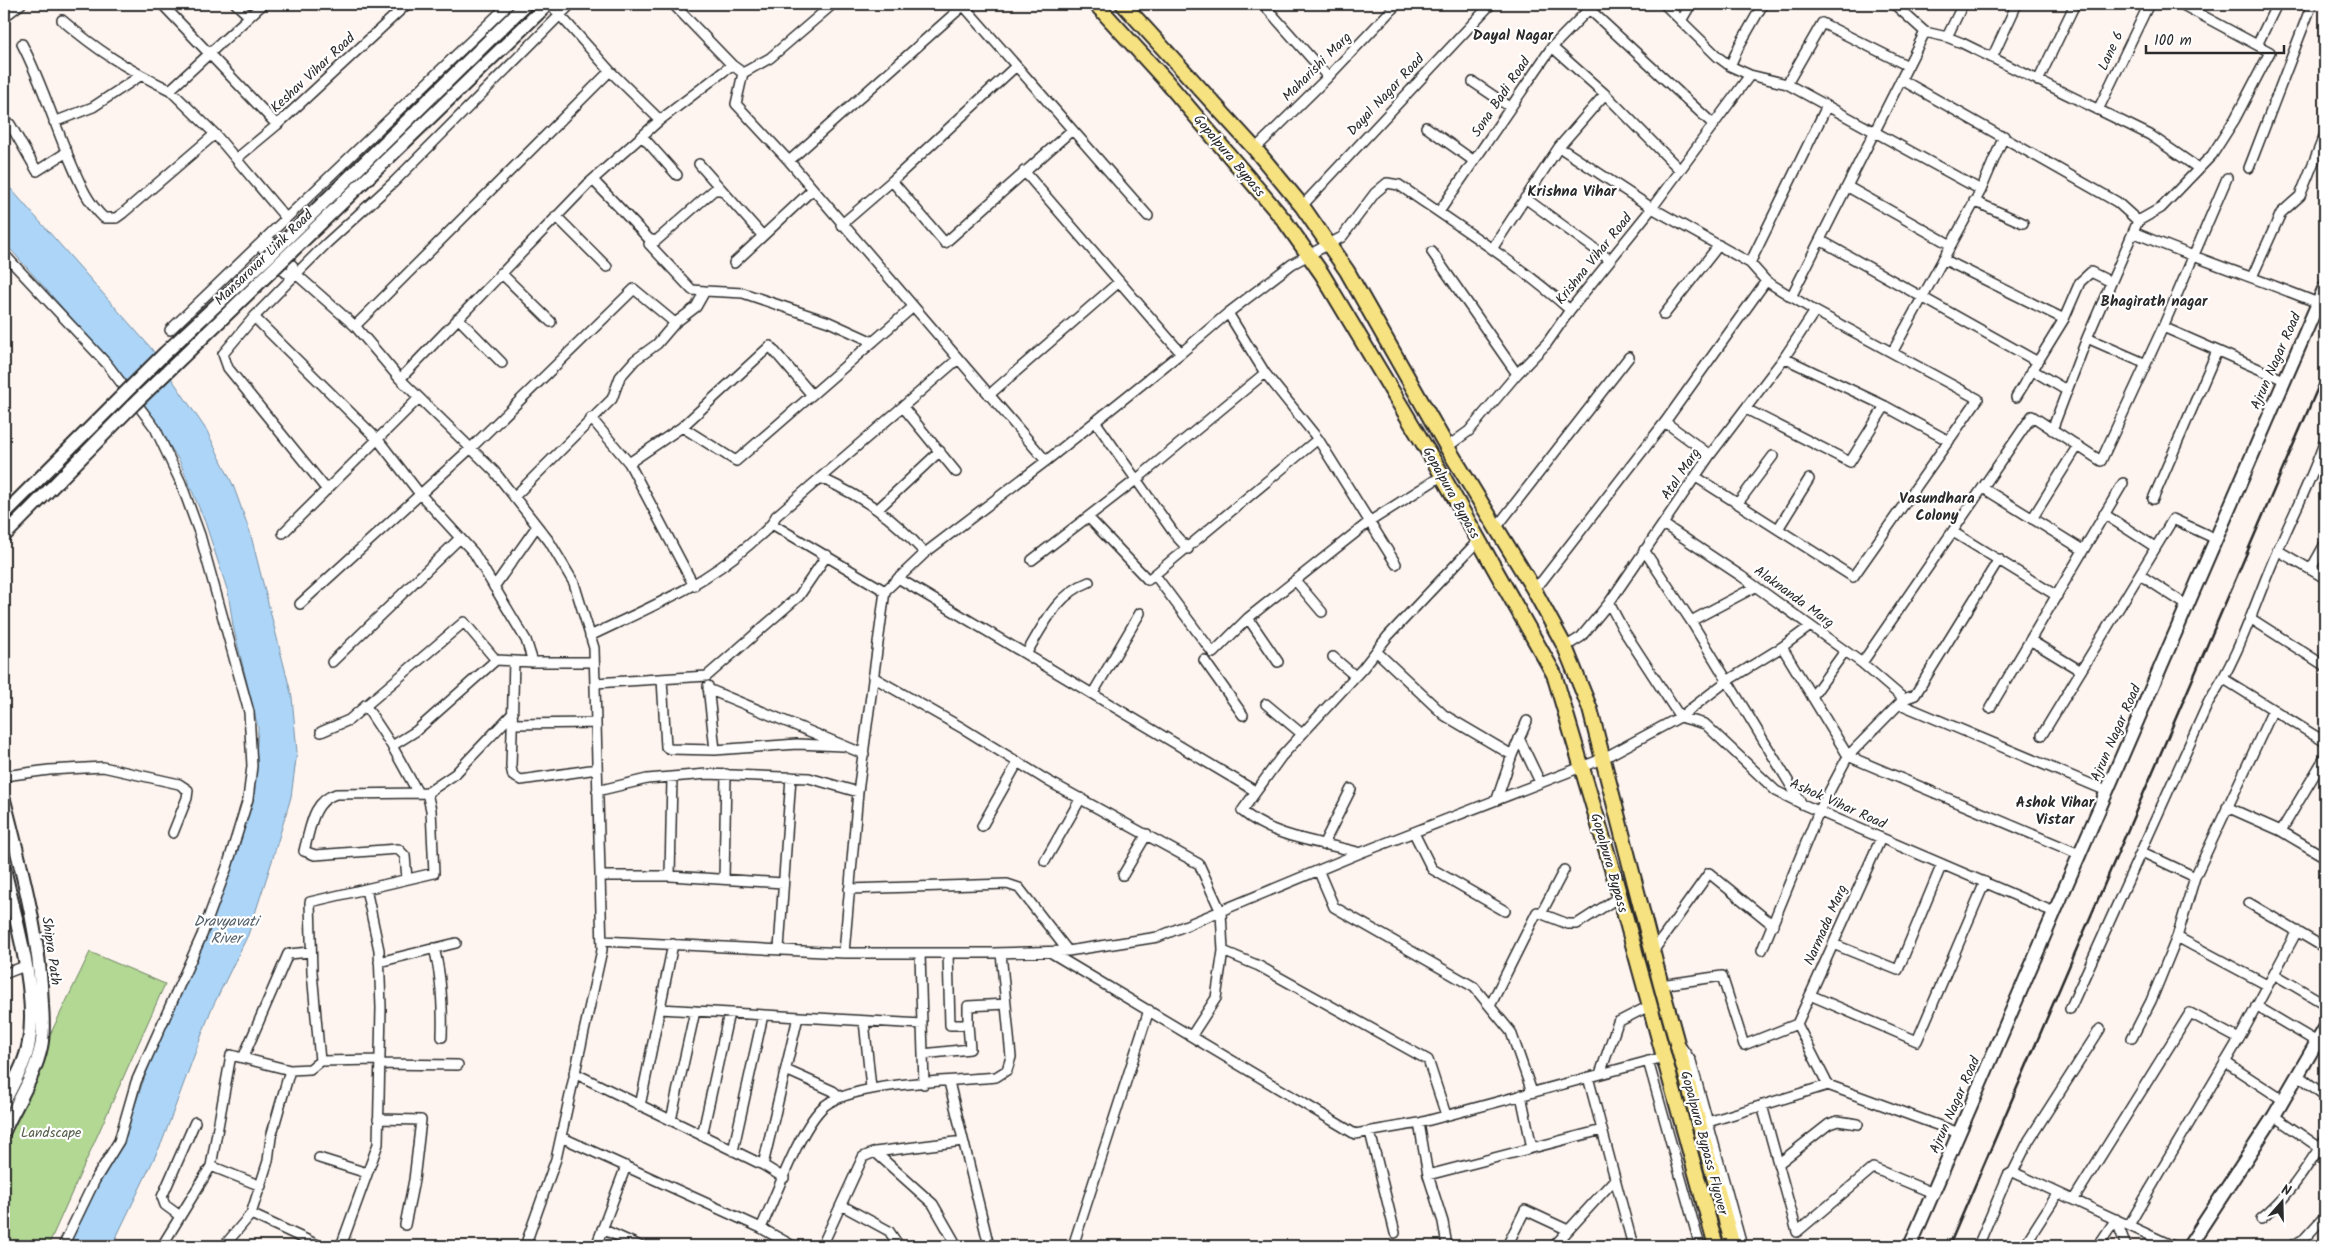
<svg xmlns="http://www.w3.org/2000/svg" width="2329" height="1250" font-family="Kalam,sans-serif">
<rect width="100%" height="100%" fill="#fef5f1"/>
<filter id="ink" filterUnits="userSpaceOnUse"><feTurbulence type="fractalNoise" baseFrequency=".02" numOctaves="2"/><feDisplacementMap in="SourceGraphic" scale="10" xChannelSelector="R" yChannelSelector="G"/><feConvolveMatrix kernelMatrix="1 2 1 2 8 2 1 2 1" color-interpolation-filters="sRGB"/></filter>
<g filter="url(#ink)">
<path fill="#b2d894" stroke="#6e8260" d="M90,952L165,984L48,1246H4V1130Z"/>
<path fill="#acd5f7" stroke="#7891a5" d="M4,181L151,348L207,431L233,485L250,532L292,697L297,752L291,797L272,861L248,935L211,1010L162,1142L112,1246H66L130,1119L166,1016L210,916L254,782L258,728L233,626L228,592L205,522L180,462L146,408L122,375L4,242Z"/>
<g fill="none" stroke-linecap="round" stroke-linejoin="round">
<g stroke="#2b2b2b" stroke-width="12">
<path id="street" d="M162,4L277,125
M236,4L249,16
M263,4L170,90L215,134L285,217
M550,4L610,71L660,120
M673,4L732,65L743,73
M833,4L770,58L743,73L736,104L789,161L1046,461
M962,4L1148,216
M1263,4L1328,77
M1664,4L1718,57L1730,66L1750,75L1787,84L1981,190
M1894,4L1925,32L1947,37L1962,43L2150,135L2198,168
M1588,8L1714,125
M4,17L21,4
M62,20C98,51 127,69 170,90
M1681,21L1691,4
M1947,37L1963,4
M2258,43L2277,4
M22,44C41,81 53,120 69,158C79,181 86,201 104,218H116L123,213L215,134
M1552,47L1605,94L1680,170
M1992,58L2017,4
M1730,66L1739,46L1763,4
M1902,80L2117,202L2138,221
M2038,81L2075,4
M1473,82L1510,107
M1787,84L1822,23L1908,66
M2098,110L2149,4
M54,122L93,107L140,76
M10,124L37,171L67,152
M1426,127L1474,161
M642,136L677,175
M1559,147L1652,208L1750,263L1766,281L1815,311L1978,399L1853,577L1696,477
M1255,149L1328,77L1397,4
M236,159L277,125L407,4
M789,161L964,5
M699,164L722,190
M2249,168L2312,4
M1024,171L1181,353
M593,180L649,239L656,241L714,190H722L762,235
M892,181L945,243L1072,130
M1848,187L1951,245
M1525,198L1610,260
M1974,201L2023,223
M1302,206L1491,4
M1439,212L1552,47L1594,4
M556,216L607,267
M841,225L892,181L1015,67
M2133,232C2194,258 2256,278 2318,303
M1820,240L2038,362
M272,242L293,266V272L286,273L263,249L265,243Z
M649,244L692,290L705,291
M1492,249L1559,147L1605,94
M1432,252L1517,374
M4,254L107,364L155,428L181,483L200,535L249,712L252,766L248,799L227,867L202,935L136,1082L119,1141L95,1180L63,1246
M1943,259L2064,319
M734,263L812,190
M1750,263L1827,106
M293,272L296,274L254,317L223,354L228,368L327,490
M501,273L551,322
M2252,277L2281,213L2300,196L2325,134
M1791,297L1925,32
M1664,315L1719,245
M254,317L379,441L420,494L474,553L526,640L533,662H594
M458,318L502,363
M355,326L610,71
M2163,327L2284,380
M170,330L509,4
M2087,338L2144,363
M1893,351L1981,190L2004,136
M1784,358L1885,406L1949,441
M2032,370L2066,390
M400,379L589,183L660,120L732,65
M989,395L1119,282
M2016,397L2064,319L2080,282L2091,272L2111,282
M903,407L956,472
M1746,409L1850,462L1885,406
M591,418L629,463L694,586
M1095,421L1176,536L1188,549
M1665,422L1710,455
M682,427L736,461L913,307
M2052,430L2087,338L2138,221L2161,208L2212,155L2235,119L2270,52L2181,4
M1318,439L1396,564
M1447,447L1469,431L1517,374L1547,343L1570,310L1652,208L1750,75
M629,463L682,427L770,346L812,395
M821,478C866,499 891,516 925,553
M1983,488L2083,550
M514,497L612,399L620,377L635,360L657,344L675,323L696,307L705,291L743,293L829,322L873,342
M2153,499L2217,351
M1738,503L1773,456
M878,509L940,451
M2104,514L2155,547
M1088,517L1148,580L1318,439L1265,373L1228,313
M2032,519L2077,447
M772,524L885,591
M1663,524L1741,576L1862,663L1904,699
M1496,528L1629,357
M1778,529L1809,479
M1953,532L2057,596
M283,533L419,398
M1644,550L1691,621L1802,804
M2277,550L2325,578
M1032,560L1137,479L1265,373
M2311,569L2325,544
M1155,575L1213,653L1248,618L1369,522L1443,475
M2140,575L2188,606
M898,578L1255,791
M1295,580L1322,612
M494,587L537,526
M1533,588L1542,581L1665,422L1766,281
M1609,603L1624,631L1680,717L1727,681L1782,647L1809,627
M300,604L471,448L634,289L675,323
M1248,618L1278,662
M2250,618L2325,666
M1691,621L1755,587
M590,636C648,608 701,587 750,544C760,535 771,528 776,516L958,359
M2030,640L2081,671
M1565,647L1581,637L1609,603L1710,455L1784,358L1815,311
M1782,647L1848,756L2079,854
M1376,651L1444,715L1512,755L1497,799
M1026,654C1043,626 1057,594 1089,582
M1333,657L1355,676
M1204,660L1243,715
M514,661L511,767L513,776L521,780L597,769
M332,662L460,538
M1862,663L2032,416L2101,461L2163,327L2227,178
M873,677L964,729L1048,781L1199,864L1221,912L1223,951L1216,998L1192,1035
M662,679L666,747L670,749L715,750L797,744L843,746
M2224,679L2325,742
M595,683L707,676L799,596L827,555
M708,686L715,750
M708,689L864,754
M1093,693L1140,613
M1812,697L1845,651
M1266,704L1302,734
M1900,704L2107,791
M365,705L392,746L418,793
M1990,708L2123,483
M513,724L596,723
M321,732L349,720L464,622L496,660
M2042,735L2173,519L2216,539
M1519,738L1540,782
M392,746L416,731L496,660L533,662
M1512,755L1527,721
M4,776L49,770L103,767L179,784L188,790L187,798L173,833
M597,791L647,779L707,774L809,778L858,792
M2227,807L2281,831L2325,857
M982,826L1018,762
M2281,831L2325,757
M1414,833L1432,869L1505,911
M1323,845L1351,789
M2142,852L2195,877
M1360,853C1319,841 1276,839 1242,811L1281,757L1363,668L1388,636L1478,541
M1045,861L1081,798
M1319,872L1334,907L1474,987L1511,1032L1532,1092
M1123,875L1147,834
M601,876H670L783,883
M670,876L672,777
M407,879L405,856L398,849L315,855L304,851L305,847C311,826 313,801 336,794L427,793
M724,879L726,774
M849,889L1007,884L1019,888L1068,951
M2249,903L2325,948
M1542,912L1564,870
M2177,937L2267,985
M602,941L844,953H993L1068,951L1158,937L1360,853L1602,759L1680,717L1705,724L1776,791L1802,804L2056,913
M1833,944L1898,970L1942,864
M434,948C442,978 443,1006 442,1037
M779,949L791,777
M1654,950L1709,873L1773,925
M1762,950L1819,811L1848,756L1904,699L1915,695L1999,559
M1223,951L1259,966L1428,1060L1446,1115
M1050,952L1355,1134L1419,1123L1664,1057
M844,953L858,792L885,591L925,553L1046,461L1181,353L1228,313L1292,264L1342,237L1375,193L1387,183L1399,185C1457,225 1517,263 1570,310
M948,953L950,1025H968V1006L1006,1004
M379,962L456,943
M4,974L25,966
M2274,974L2325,1004
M1661,985L1722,976L1744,1045L1797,1024
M1810,995L1917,1041L1985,882
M1490,1006L1537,912L1568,924H1577L1619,897
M2256,1006L2317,1042
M660,1009L922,1024L920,953
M2070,1009L2209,701C2240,656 2255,601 2277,552C2293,514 2312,479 2325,440
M864,1021L871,1088
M922,1024L924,1084
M1797,1024L1881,838
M1797,1024L1828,1085
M2132,1038L2151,1001L2177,937L2195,877L2273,710
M1682,1048L1691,1061L1742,1246
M923,1054L970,1049L968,1025
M243,1058L288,954L311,952
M320,1061L312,972L310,902L434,873L431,810L427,793L455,774L513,713
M1648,1061L1700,1246
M2225,1062L2283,1100
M380,1064L458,1065
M786,1070L833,1091L840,1097
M574,1073L763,1165L784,1178
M1600,1074L1618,1022L1649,1006
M2298,1075L2325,1096
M1588,1077L1633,1246
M949,1082L989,1246
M1521,1095L1532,1148
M1762,1105L1797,1232L1873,1168L1933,1193
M640,1106L673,944
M2274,1116L2320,1148
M378,1119L421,1120L414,1180L405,1225
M671,1120L695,1011
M1708,1122L1828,1085L1959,1133
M1419,1123L1428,1175L1443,1222L1447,1246
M1370,1132L1395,1233
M702,1136L729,1013
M561,1137L761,1228L793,1246
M733,1151L763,1015
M875,1152L933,1204L957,1246
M319,1158L367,1173
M1778,1164L1829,1124L1838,1121L1858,1124
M763,1165L798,1017
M211,1166L261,1186
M2013,1172L2029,1140L2100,1029
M1428,1175L1602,1130
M2074,1199L2190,1013L2239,1039
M841,1205L889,1231L899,1246
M251,1214L320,1246
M180,1216L165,1205L162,1197L195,1122
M2261,1219C2289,1197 2306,1168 2325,1139
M2129,1225L2239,1039L2297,931
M761,1228C776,1196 798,1133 821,1109C846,1082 957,1081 996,1077L1007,1070L1011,1057L1001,953
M602,1229L640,1246
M162,1246L211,1166L231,1055L290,1070
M224,1246L251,1214L268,1161L271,1137L290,1070L310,1069L320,1061L380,1060
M341,1246L378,1144L381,1008L379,950L366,889
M525,1246L556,1159L602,950L594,648L574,583L549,541L494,471L400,379L355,326L296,274L327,243L394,182L571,4
M596,1246L626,1166
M822,1246L863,1157L875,1152L963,1141
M1073,1246L1149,1010
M1507,1246L1525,1210L1568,1230
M1554,1246L1615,1179
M1978,1246L2008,1175L2013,1172L2173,1246
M2024,1246L2058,1193
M2098,1246L2116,1219L2126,1246
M2292,1246L2304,1239L2325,1216"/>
</g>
<g stroke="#2b2b2b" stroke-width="16">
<path id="secondary" d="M463,66L526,4
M472,77L548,4
M4,800C21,867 40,935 42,1005C43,1019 44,1034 41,1047C35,1076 16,1104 4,1131
M4,868C15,918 38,991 29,1042C26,1063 13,1083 4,1102
M1910,1246L2325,287
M2189,1246L2274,1116L2325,1028"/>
</g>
<g stroke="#2b2b2b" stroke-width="18">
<path id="primary" d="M1096,4L1166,81L1284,220L1322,274L1438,468L1554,674L1615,879L1716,1246
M1123,4L1255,149L1302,206L1347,271L1447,447L1533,588L1565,647L1590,709L1661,985L1733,1246"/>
</g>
<use href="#street" stroke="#fff" stroke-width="9"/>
<use href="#secondary" stroke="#fff" stroke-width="12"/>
<use href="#primary" stroke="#f7e281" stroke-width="14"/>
<path stroke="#2b2b2b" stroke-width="2.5" d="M1949,1246L2325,371"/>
<g stroke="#2b2b2b" stroke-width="16" stroke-linecap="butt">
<path id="secondary-bridge" d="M4,514L165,353L271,254L463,66
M4,536L134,404L472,77"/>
</g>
<use href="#secondary-bridge" stroke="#fff" stroke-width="12"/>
</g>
</g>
<g text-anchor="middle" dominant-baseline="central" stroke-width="4.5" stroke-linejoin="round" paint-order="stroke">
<g font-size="14" fill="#2b2b2b" stroke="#fff">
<text transform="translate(2111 51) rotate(-65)">Lane 6</text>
<text transform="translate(1317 67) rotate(-45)">Maharishi Marg</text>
<text transform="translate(313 73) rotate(-43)">Keshav Vihar Road</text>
<text transform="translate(1386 95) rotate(-47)">Dayal Nagar Road</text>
<text transform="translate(1501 97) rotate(-56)">Sona Badi Road</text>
<text transform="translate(1229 156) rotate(50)">Gopalpura Bypass</text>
<text transform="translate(264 258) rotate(-44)">Mansarovar Link Road</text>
<text transform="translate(1594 259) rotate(-51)">Krishna Vihar Road</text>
<text transform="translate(2276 361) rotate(-66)">Ajrun Nagar Road</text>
<text transform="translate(1681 474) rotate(-56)">Atal Marg</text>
<text transform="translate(1451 493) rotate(61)">Gopalpura Bypass</text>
<text transform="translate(1794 597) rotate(36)">Alaknanda Marg</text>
<text transform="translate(2116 733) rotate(-66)">Ajrun Nagar Road</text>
<text transform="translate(1838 804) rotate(24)">Ashok Vihar Road</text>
<text transform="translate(1609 863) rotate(74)">Gopalpura Bypass</text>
<text transform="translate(1826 925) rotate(-66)">Narmada Marg</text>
<text transform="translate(51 951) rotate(82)">Shipra Path</text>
<text transform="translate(1955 1105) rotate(-66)">Ajrun Nagar Road</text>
<text transform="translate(1704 1143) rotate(75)">Gopalpura Bypass Flyover</text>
</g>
<g font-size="14" fill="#545f4a" stroke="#fff">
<text x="51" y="1133">Landscape</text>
</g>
<g font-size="15" font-weight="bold" fill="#2b2b2b" stroke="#fff">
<text x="1513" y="36">Dayal Nagar</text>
<text x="1572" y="192">Krishna Vihar</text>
<text x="2154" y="302">Bhagirath nagar</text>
<text x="1937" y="499">Vasundhara<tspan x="1937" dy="17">Colony</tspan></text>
<text x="2055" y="803">Ashok Vihar<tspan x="2055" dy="17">Vistar</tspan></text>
</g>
<g font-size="15" font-style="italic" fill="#525e68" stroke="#fff">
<text x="226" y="922">Dravyavati<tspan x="226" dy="17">River</tspan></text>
</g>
</g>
<rect width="2329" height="1250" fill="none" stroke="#fff" stroke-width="20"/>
<rect x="10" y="10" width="2309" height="1230" fill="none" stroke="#2b2b2b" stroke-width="2" filter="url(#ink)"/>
<g transform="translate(2282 1202) rotate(20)" stroke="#ffffff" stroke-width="4" paint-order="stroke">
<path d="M0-4L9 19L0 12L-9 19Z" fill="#2b2b2b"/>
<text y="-8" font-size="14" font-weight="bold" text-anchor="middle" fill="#2b2b2b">N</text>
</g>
<path d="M2146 45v8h138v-8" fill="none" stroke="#2b2b2b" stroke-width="2.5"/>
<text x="2154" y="45" font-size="15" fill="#2b2b2b" stroke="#ffffff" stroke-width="4" paint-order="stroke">100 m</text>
</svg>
